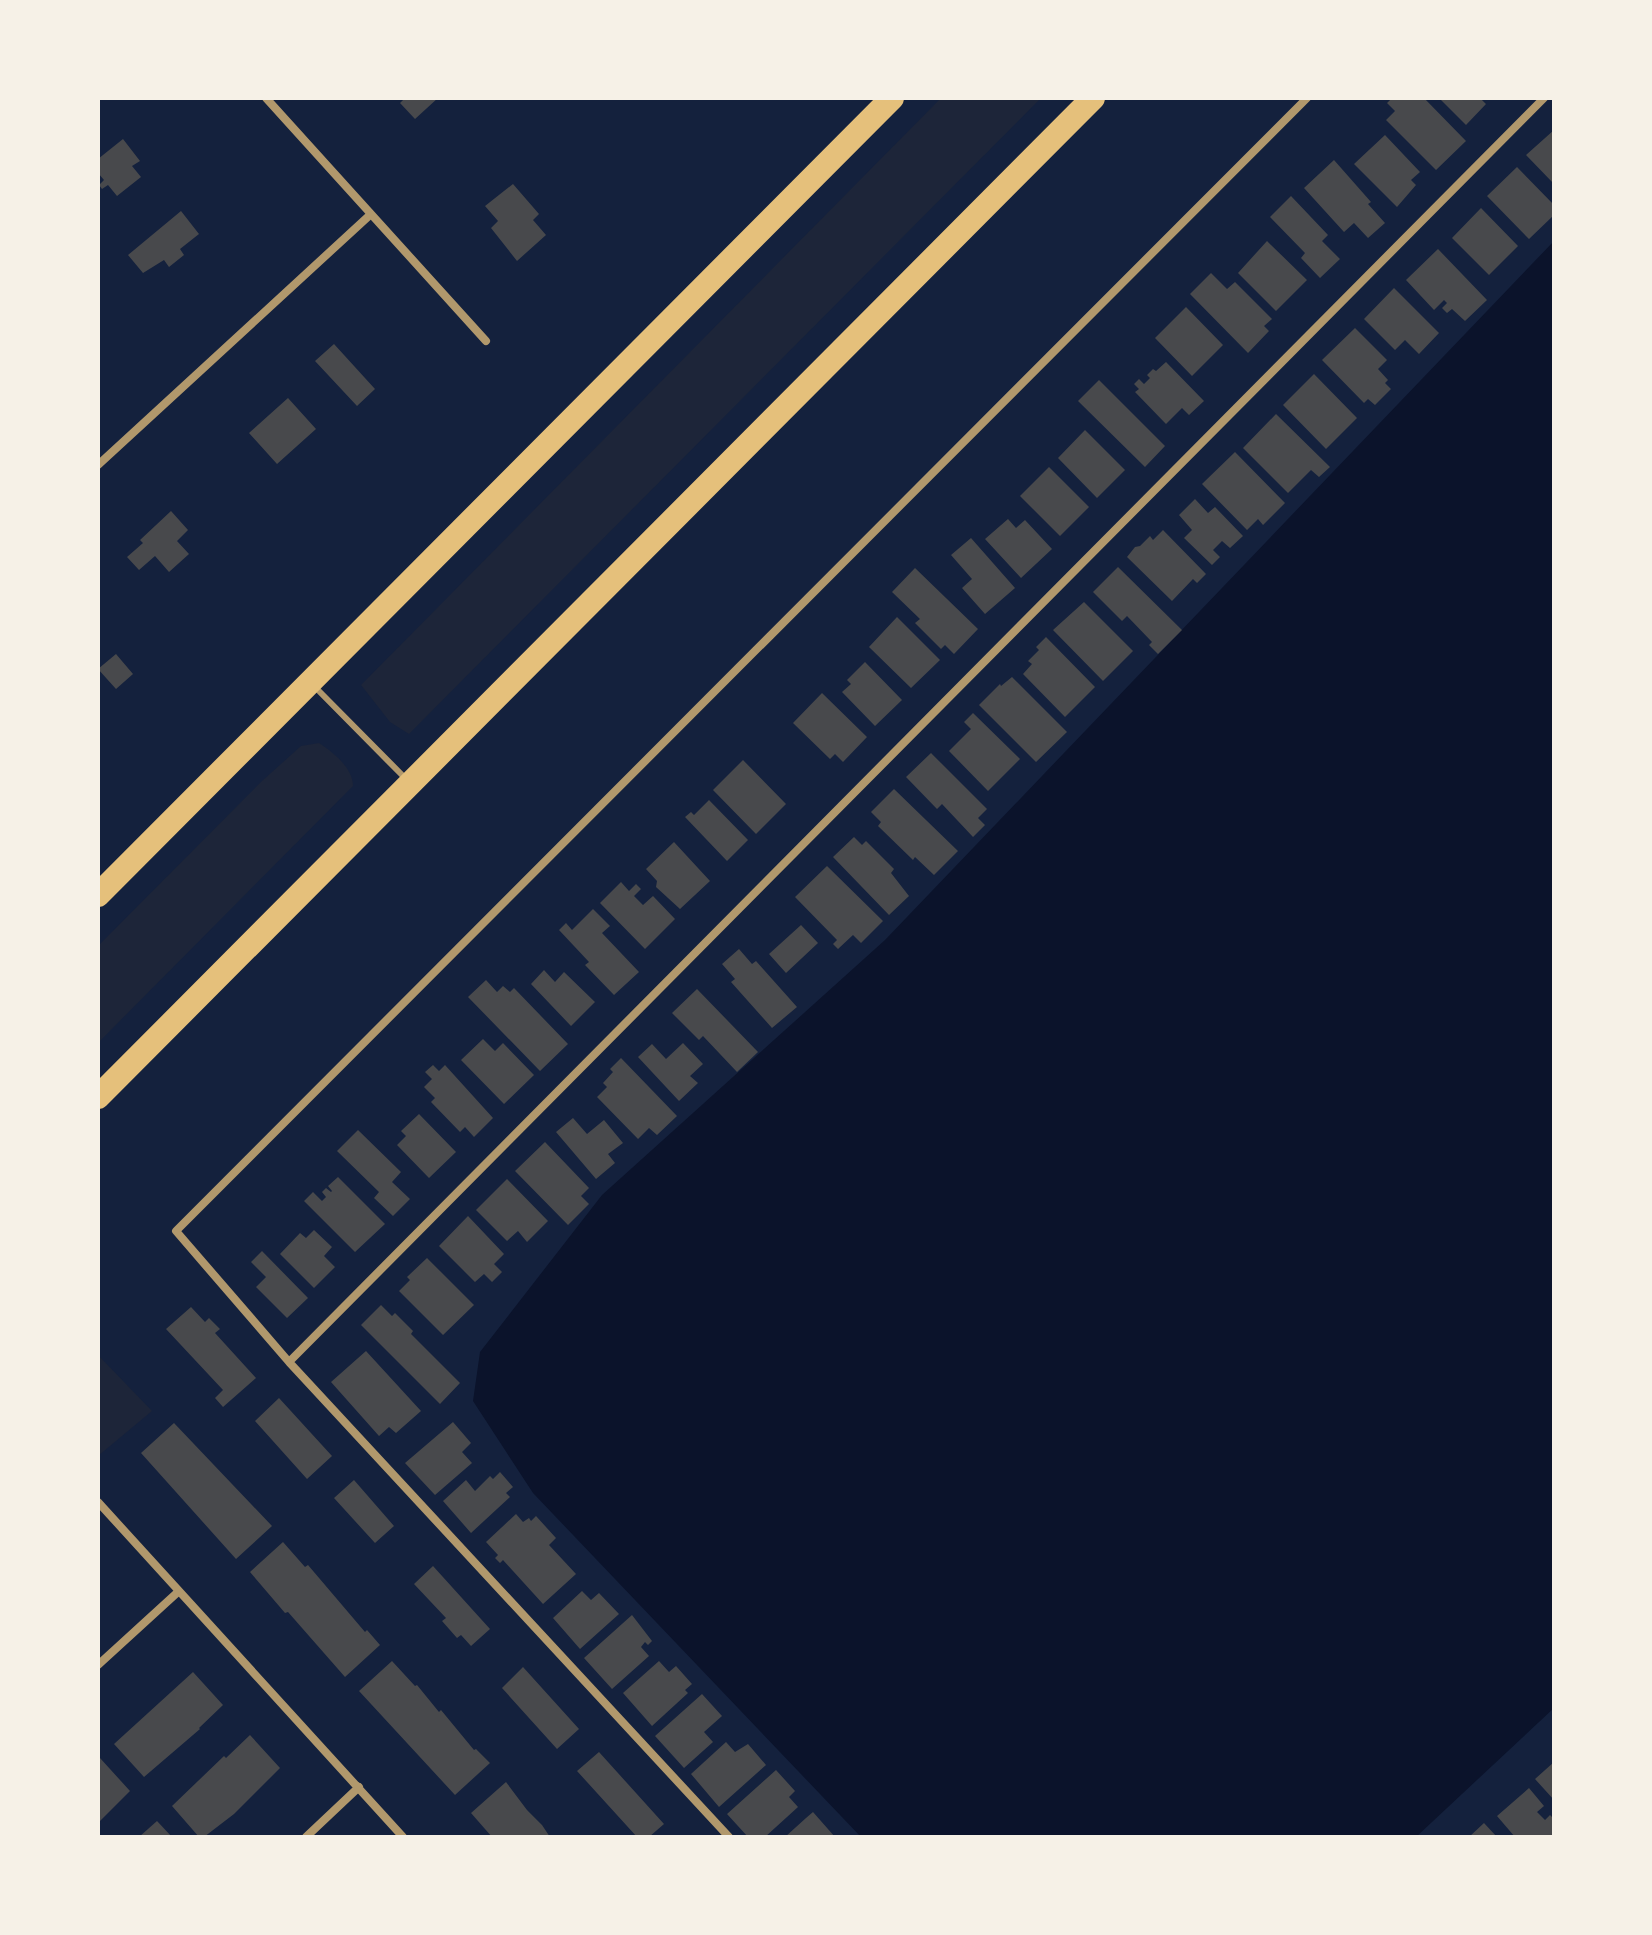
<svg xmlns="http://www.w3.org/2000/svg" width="1652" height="1935" font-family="Merriweather,serif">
<rect width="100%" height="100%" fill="#14213d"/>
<path fill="#1d2539" d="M941,98H1041L409,734L390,722L361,685Z
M319,743C333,752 353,768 353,786L98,1043V946L262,781L301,746Z
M98,1355L152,1411L98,1456Z"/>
<path fill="#0b132b" d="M1554,241V1708L1416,1837H861L533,1493L473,1401L480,1352L602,1195L885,940Z"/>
<path fill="#48494c" d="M405,98H438L415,119L400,103Z
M1392,98H1424L1466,141L1436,170L1386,120L1395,111L1387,103Z
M1439,98H1480L1486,104L1466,125Z
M1554,130V184L1526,155Z
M1385,135L1420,172L1411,180L1416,185L1397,207L1354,164Z
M123,139L140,161L132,166L141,177L117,196L108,185L102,189L99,185L104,180L98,173V159Z
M1334,160L1371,202L1368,204L1385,223L1368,238L1354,223L1344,232L1304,188Z
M1517,167L1554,205V215L1529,239L1487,196Z
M513,184L539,214L533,220L546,235L517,261L491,228L498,221L485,206Z
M1291,196L1328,235L1322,241L1340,259L1320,278L1301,258L1305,253L1270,217Z
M1481,208L1518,246L1489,275L1452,238Z
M181,211L199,234L180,249L184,255L169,267L164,260L143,273L128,255Z
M1267,241L1307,280L1276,311L1238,273Z
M1438,249L1487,300L1465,321L1452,309L1447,313L1442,308L1447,303L1444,300L1434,310L1406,280Z
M1211,273L1227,289L1235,282L1272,319L1264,326L1269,331L1248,353L1190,294Z
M1394,288L1439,333L1419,354L1405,340L1395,350L1364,319Z
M1186,307L1223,345L1192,376L1155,338Z
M1355,328L1387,360L1378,369L1388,380L1385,383L1391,389L1375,405L1368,399L1364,403L1322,360Z
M334,344L375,389L357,406L315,361Z
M1166,362L1204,401L1189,415L1182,408L1166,424L1135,392L1139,389L1134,384L1139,379L1144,384L1150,378L1147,375L1153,369L1156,371Z
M1314,374L1357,418L1326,449L1283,405Z
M1099,380L1165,446L1145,467L1078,401Z
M288,398L316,429L277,464L249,433Z
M1276,414L1330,467L1319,477L1311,470L1288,493L1243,448Z
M1085,430L1125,470L1097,498L1058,458Z
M1235,452L1285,503L1263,525L1258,519L1247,530L1202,484Z
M1049,467L1089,507L1060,536L1020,496Z
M1195,499L1208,513L1215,507L1243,536L1230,548L1222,541L1213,550L1220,557L1212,565L1184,538L1192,530L1179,515Z
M171,511L188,530L177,541L189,554L169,572L155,556L139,570L127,557L143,543L140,540Z
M1008,519L1016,528L1025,520L1052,549L1021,578L985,539Z
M1163,530L1206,574L1197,583L1193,579L1172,601L1127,557L1135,547L1140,546L1150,536L1153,540Z
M971,538L1015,588L985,614L962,588L972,579L951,555Z
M1118,567L1182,630L1158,654L1149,645L1152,642L1127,616L1122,621L1093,592Z
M915,568L978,629L954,654L945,645L941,649L915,623L920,619L892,592Z
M1084,602L1133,651L1103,681L1053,630Z
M897,617L940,660L911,688L869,647Z
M1046,637L1095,687L1065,717L1023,674L1032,664L1028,661L1039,650L1036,647Z
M116,654L133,674L116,689L98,669Z
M865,662L902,700L875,726L842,692L851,684L847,680Z
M1012,677L1067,732L1036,762L979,705L1000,684L1001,686Z
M822,693L867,737L843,762L835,754L830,759L793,723Z
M973,713L1020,759L988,791L949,751L971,729L964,722Z
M931,753L987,809L978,818L985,825L973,837L942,804L937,809L906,777Z
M743,760L786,804L756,834L713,790Z
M894,789L958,851L934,875L915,857L913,860L878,826L881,822L871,812Z
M709,800L748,840L727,861L685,817L691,812L694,815Z
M854,837L862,845L866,841L894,869L891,873L909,896L889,915L833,857Z
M674,842L710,881L680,909L656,887L657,881L646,869Z
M827,866L883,921L861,943L853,935L838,949L833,944L837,940L795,897Z
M621,882L629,891L636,884L641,889L634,896L643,905L653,896L675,919L645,949L600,903Z
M593,909L610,926L602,933L639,972L614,995L585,965L589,962L559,930L566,923L572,930Z
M801,925L818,943L786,973L769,954Z
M739,949L752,964L756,961L797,1007L772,1028L731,982L735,979L722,964Z
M544,970L555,982L564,972L595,1002L571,1026L531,984Z
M486,980L497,992L503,986L510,992L514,988L568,1044L540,1071L468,997Z
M697,989L758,1052L737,1072L703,1036L699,1040L672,1013Z
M483,1039L495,1051L503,1043L534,1075L504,1104L461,1060Z
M683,1043L703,1064L690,1076L698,1083L679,1101L638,1057L652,1044L666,1059Z
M621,1058L677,1116L657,1135L649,1128L638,1139L597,1097L607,1087L603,1083L613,1072L610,1069Z
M433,1065L439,1071L445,1065L493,1118L474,1137L465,1127L460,1132L431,1102L435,1098L424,1087L432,1079L425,1072Z
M419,1114L456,1152L429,1178L397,1145L406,1136L401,1131Z
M573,1118L587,1134L604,1120L623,1143L608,1154L615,1163L596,1179L556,1132Z
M358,1130L401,1172L392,1182L410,1199L393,1216L374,1198L379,1192L337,1151Z
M545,1142L589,1188L581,1196L589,1204L568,1225L515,1171Z
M338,1177L385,1224L355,1252L304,1201L313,1192L322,1201L326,1197L322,1192L326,1188L331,1192L332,1191L328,1186Z
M507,1179L548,1221L527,1242L518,1231L507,1241L476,1210Z
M468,1216L504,1254L494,1264L502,1272L492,1282L484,1274L475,1282L439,1246Z
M314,1230L332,1247L324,1256L335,1267L314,1288L280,1254L300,1233L306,1238Z
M262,1251L308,1298L287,1318L256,1287L266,1277L251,1262Z
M427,1258L474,1305L443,1335L399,1291L410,1280L407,1277Z
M381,1305L392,1316L395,1313L413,1331L411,1334L460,1383L440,1404L361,1325Z
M191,1307L205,1322L209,1318L220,1329L215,1333L256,1378L223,1407L215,1398L223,1390L166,1329Z
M366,1351L421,1411L396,1433L389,1427L379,1436L331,1382Z
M279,1398L332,1456L307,1479L255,1421Z
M453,1422L471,1443L462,1452L472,1463L435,1495L405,1463Z
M174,1423L272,1526L236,1559L141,1453Z
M500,1472L513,1487L506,1493L510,1497L471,1533L443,1501L466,1480L475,1491L490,1476L493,1479Z
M354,1480L394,1526L375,1543L334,1498Z
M516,1514L523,1522L529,1518L531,1521L536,1516L556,1538L549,1545L576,1574L543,1604L503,1560L500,1563L495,1558L498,1555L486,1542Z
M283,1542L305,1567L308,1565L365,1632L367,1630L380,1645L345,1677L288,1612L285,1613L250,1572Z
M433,1566L490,1629L471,1646L461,1635L457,1638L442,1621L446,1618L414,1584Z
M582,1591L591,1600L599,1593L619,1614L580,1649L553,1618Z
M632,1615L652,1641L648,1645L645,1642L641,1647L649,1656L612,1689L584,1658Z
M392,1661L415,1686L417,1685L439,1712L441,1710L474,1750L476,1749L490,1763L455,1795L359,1691Z
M659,1661L669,1672L676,1666L692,1684L685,1690L688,1693L652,1726L623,1693Z
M523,1667L579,1729L557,1749L502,1688Z
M193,1672L223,1705L199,1728L200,1729L144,1777L114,1744Z
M702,1694L722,1716L704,1732L713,1742L684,1768L655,1736Z
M250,1735L280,1768L234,1814L204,1837H199L172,1806L224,1756L226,1758Z
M726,1742L735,1752L748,1744L766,1765L719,1807L691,1774Z
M599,1752L664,1824L649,1837H637L577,1771Z
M100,1758L130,1791L98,1823V1760Z
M1554,1762V1800L1535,1779Z
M776,1770L795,1791L789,1797L798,1807L765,1837H748L727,1814Z
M506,1782L527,1810L542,1825L550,1837H492L471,1813Z
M1529,1788L1544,1806L1537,1812L1545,1820L1550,1815L1554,1819V1837H1515L1497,1816Z
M813,1812L835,1837H785L806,1818Z
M157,1821L172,1837H139Z
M1484,1823L1497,1837H1469Z"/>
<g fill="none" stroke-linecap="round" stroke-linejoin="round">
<path stroke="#b1986c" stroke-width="6" d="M314,686L405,778"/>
<path stroke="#b1986c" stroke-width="8" d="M266,98L486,341
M98,465L371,214
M289,1362L1544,98
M98,1502L403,1837
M98,1665L179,1591
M306,1837L359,1787
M729,1837L289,1362L176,1231L1307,98"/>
<path stroke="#e5c07b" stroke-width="24" d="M98,895L892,98
M98,1097L1093,98"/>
</g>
<rect width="1652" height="1935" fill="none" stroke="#f6f1e7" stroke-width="200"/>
</svg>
